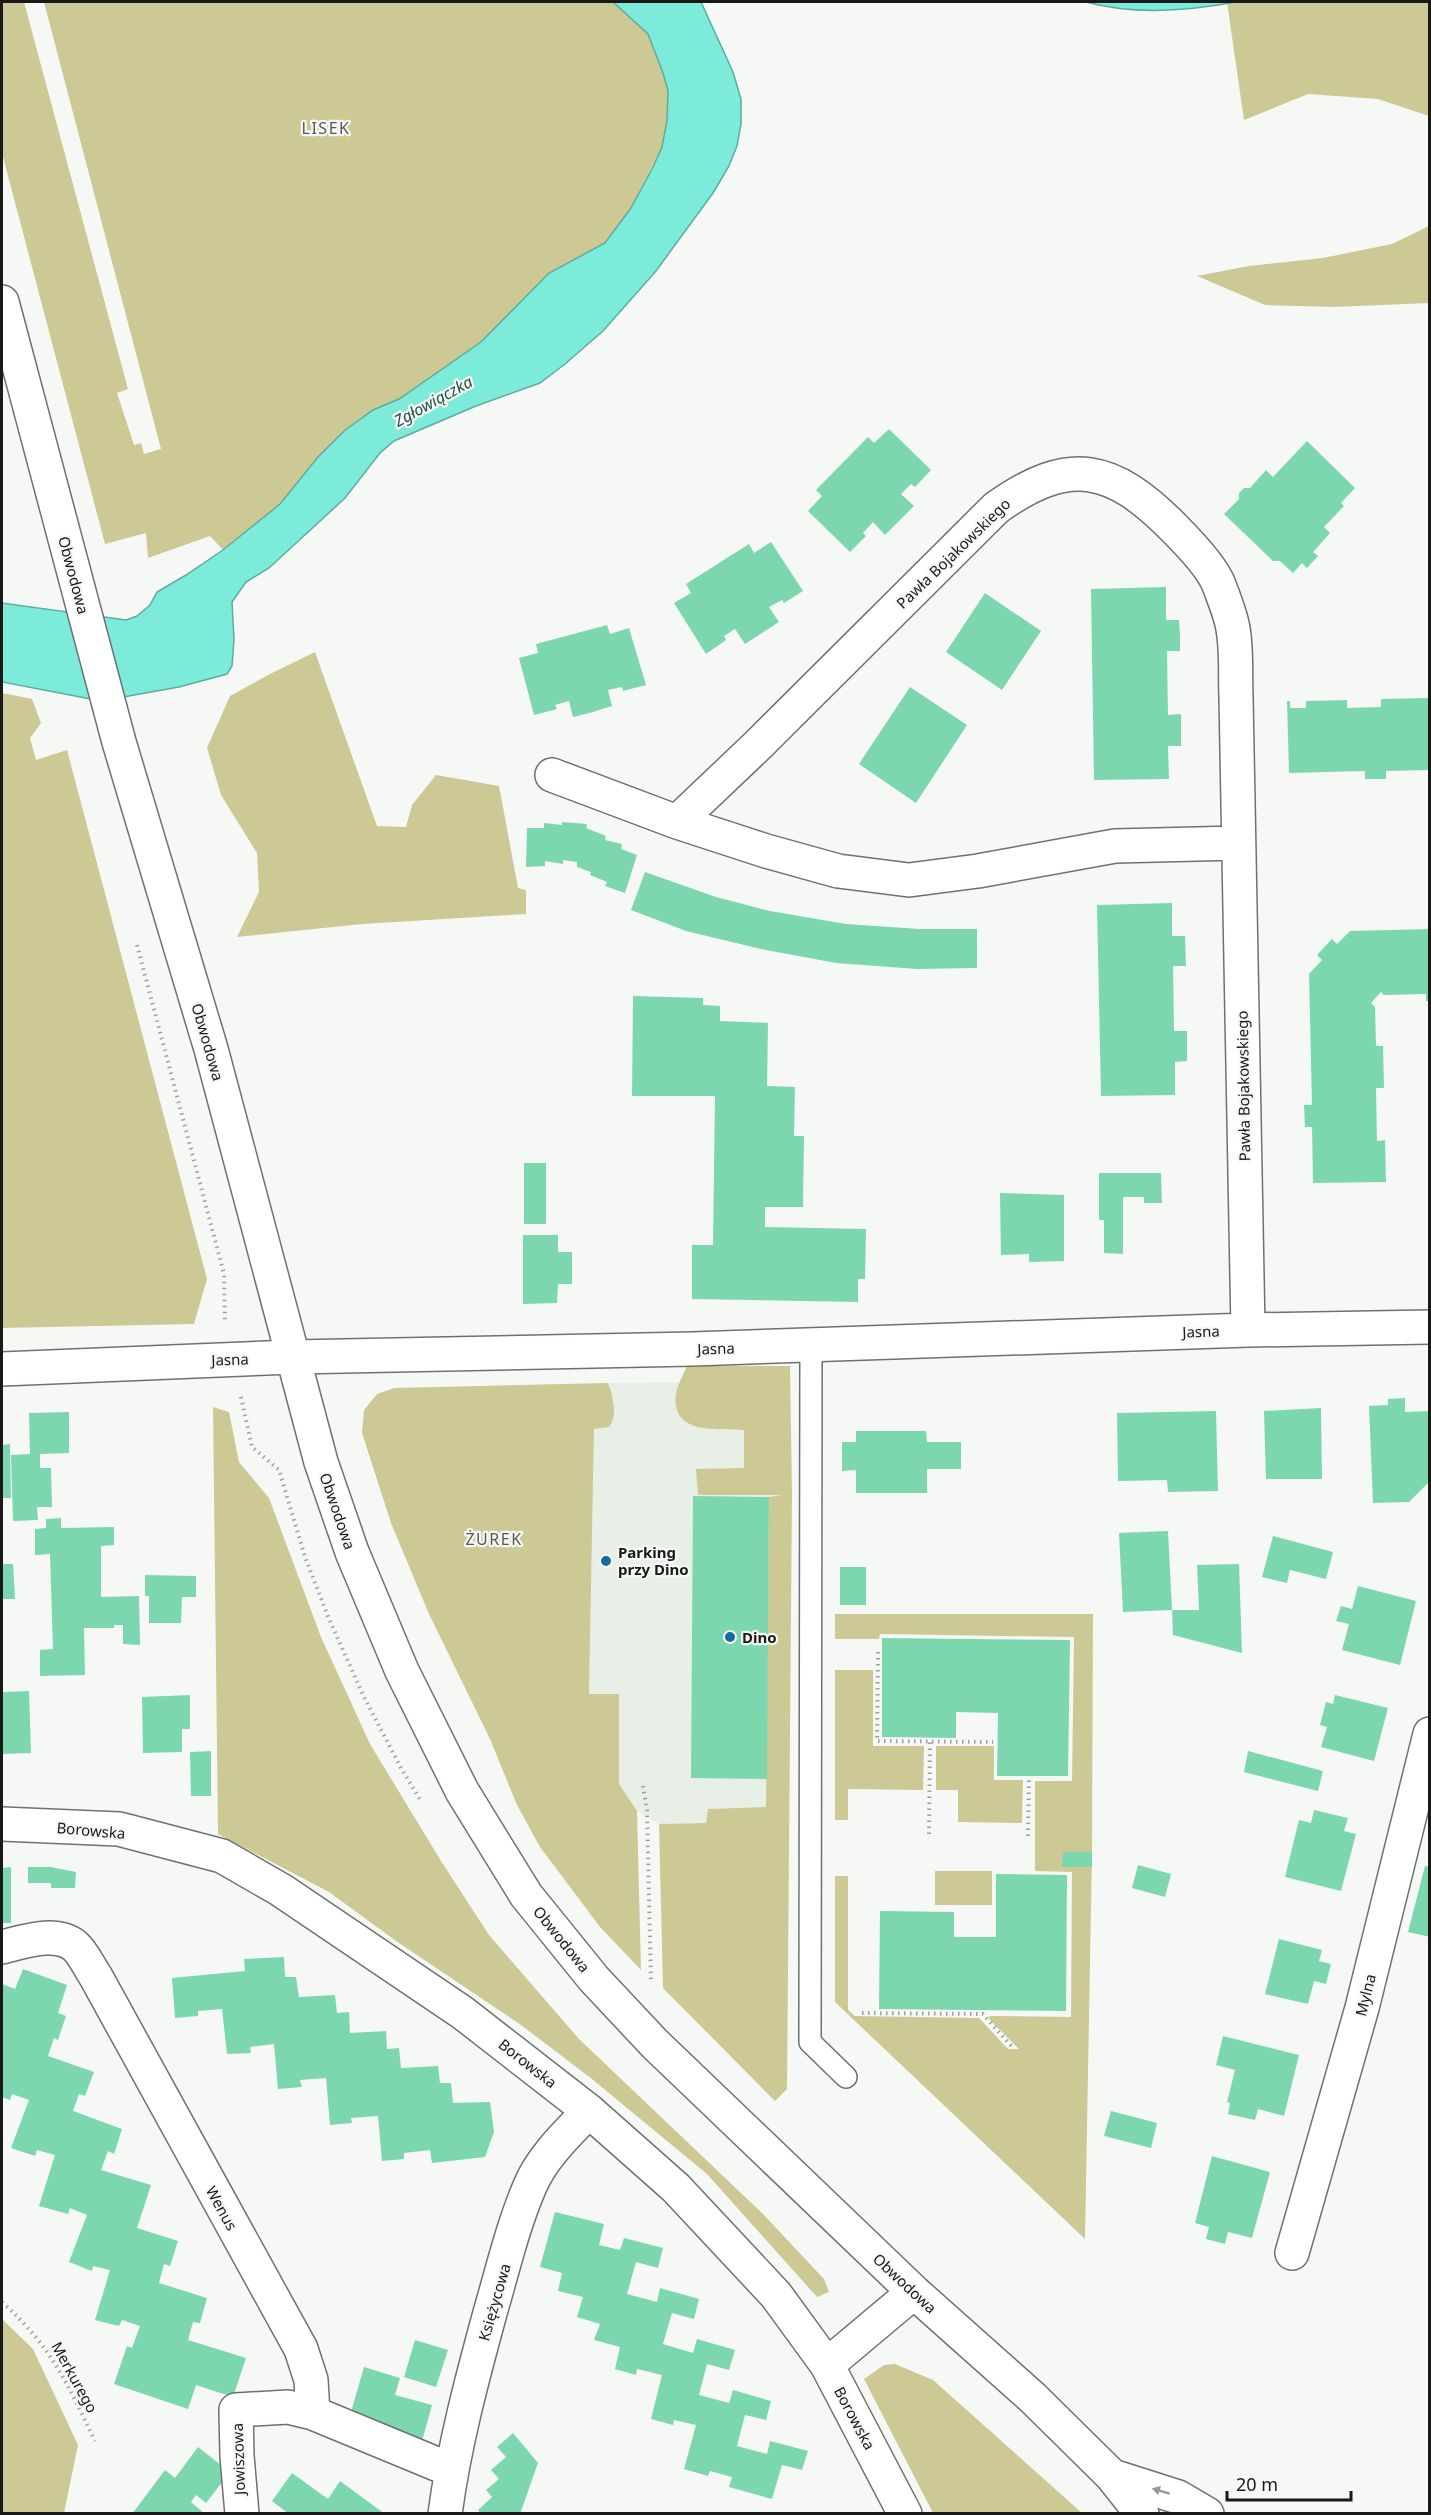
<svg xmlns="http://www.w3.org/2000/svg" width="1431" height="2515" font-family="'Noto Sans',sans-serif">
<rect width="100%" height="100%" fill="#f6f8f6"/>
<path fill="#e7efe6" d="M681,1382L676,1393L704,1429L744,1430V1469H696L792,1495L766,1807L708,1809L707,1823L659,1824L637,1811L619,1785V1694L589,1695L594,1429L609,1427L611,1391L608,1383Z"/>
<path fill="#cdc994" d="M2,2H24L128,389L117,393L134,445L141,443L144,454L161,449L44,2H613L648,34L663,73L668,91L667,121L662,147L631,208L605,243L549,273L481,342L399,399L373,410L344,431L318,457L280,504L223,550L210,536L148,558L146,533L105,544L2,153Z
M1227,2H1429V116L1378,99L1308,94L1244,120Z
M1429,226V303L1334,307L1265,305L1197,276L1249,266L1323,258L1392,244Z
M315,652L377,826L406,827L412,805L436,775L499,786L518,888L526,890V914L362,924L237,937L259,892L257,853L221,795L207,748L230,696L272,673Z
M2,693L32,699L41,723L30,738L36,760L67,750L207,1279L194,1324L2,1328Z
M687,1366H790L792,1495L787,2089L775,2101L663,1988L659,1824L706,1823L708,1809L766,1807L769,1497L783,1495H698L696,1469L744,1468V1430C718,1428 670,1436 676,1393C678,1384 683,1375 687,1366Z
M608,1383C613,1396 618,1416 609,1427L594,1429L589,1694H619V1784L637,1811L641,1970L600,1927L540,1847L517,1805L490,1739L429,1614L391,1523L362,1433L364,1410L377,1394L394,1388Z
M213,1407L229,1412L239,1462L269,1498L321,1637L370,1744L441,1861L489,1935L579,2039L762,2213L824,2279L829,2292L817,2297L707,2174L592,2079L521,2025L396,1941L329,1892L218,1834Z
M835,1614H1093L1092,1852L1085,2239L835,2002V1876H848V2010L855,2016L979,2018L1008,2049H1019L989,2019L990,2016L1071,2017L1072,1872L1035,1871V1781H1072L1074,1637L880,1634L879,1639H835Z
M835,1670H873V1746H924L923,1790L848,1789V1820H835Z
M936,1746H994V1780H1023L1022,1823L958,1822V1790H936Z
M935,1871H992V1905H935Z
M2,2319L33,2349L78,2445L64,2513H2Z
M895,2364L933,2380L1082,2513H933L864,2379L884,2365Z"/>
<path fill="#7cebd9" stroke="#5eac9f" stroke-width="1.5" d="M613,2H701L733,72L741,99V124L737,146L729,166L713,193L656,271L603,331L565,364L540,383L476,406L394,441L380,453L345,498L269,568L246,582L232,602L234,639L232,666L227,674L179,687L101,701L2,682V603L126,620L137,616L150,605L157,592L186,575L223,550L280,504L318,457L344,431L373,410L399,399L481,342L549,273L605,243L631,208L653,167L662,147L667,121L668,91L663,73L648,34Z
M1086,2H1085H1236C1188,11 1133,15 1086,2Z"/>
<path fill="#7dd7ae" d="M889,429L931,470L915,487L911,484L901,494L914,506L885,535L873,522L863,533L866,536L850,552L808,511L822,496L816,490L868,437L874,443Z
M1307,441L1355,488L1341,503L1344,506L1324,527L1330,533L1313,552L1318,556L1307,568L1302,563L1293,573L1280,561H1273L1224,514L1239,499V493L1244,488H1250L1266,470L1273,477Z
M771,542L803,591L784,603L782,600L769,607L779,622L745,644L735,629L724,636L726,640L706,654L674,603L691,593L686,584L749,544L754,553Z
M1166,587V620H1179L1180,635V651H1167L1168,715L1181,714V746H1168L1169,779L1094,780L1091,589Z
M985,593L1041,631L1002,690L946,652Z
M607,625L610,634L629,628L646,685L623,691L622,687L608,690L612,706L593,712L573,717L569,701L555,705L557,709L534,715L519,658L538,653L536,644Z
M910,687L967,725L916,803L859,764Z
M1430,698V770L1386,771V779H1365V771L1289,773L1287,701H1290V708H1306V701L1347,700V708L1381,707V699Z
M562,822L587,824L586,828L606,836L605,840L622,844L621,849L637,855L625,893L605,886L607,882L590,875L591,872L577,867V862L563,860V864L545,861V866L526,867L527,828H544V823L562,825Z
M645,872L716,897L770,911L846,924L919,929H977V968L917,969L836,963L761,949L686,931L631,910Z
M1172,903V936H1185L1186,966H1173L1174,1031H1187V1061L1175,1062V1095L1101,1096L1097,905Z
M1430,929V1001H1426V994L1384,995L1381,992L1371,1003L1375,1007L1376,1046H1383L1384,1088H1376L1377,1141L1385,1140L1386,1182L1313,1183L1312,1127H1305L1304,1105H1312L1309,974L1322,960L1317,955L1332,939L1337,944L1350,931Z
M633,996L703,998V1005L720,1006V1021L768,1023L767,1086L795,1087L794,1136H804L803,1207H765V1227L866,1229L865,1279H858V1302L692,1299V1245H713L715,1096H632Z
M524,1163H546V1224H524Z
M1099,1173H1161L1162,1203H1144V1197H1123V1254L1104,1253V1220H1099Z
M1000,1193L1064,1195V1261L1029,1262V1254L1001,1255Z
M523,1235H558V1252H572V1284H558L557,1303L523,1304Z
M1405,1398V1412L1430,1411L1429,1482L1409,1502L1373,1503L1369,1406L1388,1405V1399Z
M1321,1408L1322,1479H1266L1264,1411Z
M1216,1411L1218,1491L1168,1492L1167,1480L1118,1481L1117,1413Z
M69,1412V1453L40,1454V1468H51L52,1507H37L38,1520L13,1521L11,1455L30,1454L29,1413Z
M856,1431H926L927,1442H961V1469H927V1493H856V1470L842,1471V1442H856Z
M10,1444L11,1498H2V1445Z
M693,1496L769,1497L767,1779L691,1778Z
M61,1518V1528L114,1527V1545L101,1546V1597L139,1596L140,1645L123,1644V1625H114V1628H84L85,1675L40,1676V1650L53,1649L50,1554L35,1555V1529L46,1528V1519Z
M1168,1531L1172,1610L1123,1612L1119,1533Z
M1273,1536L1333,1552L1326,1579L1290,1570L1287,1583L1262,1577Z
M2,1564H13L15,1599H2Z
M1239,1564L1242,1653L1173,1635L1172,1610H1199L1197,1565Z
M840,1567H866V1605H840Z
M145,1575L196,1576V1597H182L181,1623H149V1596H145Z
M1358,1586L1416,1601L1400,1665L1342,1650L1349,1624L1336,1621L1341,1606L1352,1609Z
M882,1638L1070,1640L1068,1776H997L998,1713L956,1712V1738L882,1737Z
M29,1691L31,1753L2,1754V1692Z
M190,1695V1729H182V1752L143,1753L142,1697Z
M1335,1695L1388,1708L1374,1761L1321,1747L1327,1727L1320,1725L1326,1702L1333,1704Z
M211,1751V1796H191L190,1752Z
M1248,1751L1323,1771L1318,1791L1244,1772Z
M1314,1810L1348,1818L1344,1831L1356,1834L1341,1891L1285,1877L1299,1820L1311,1823Z
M1063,1852H1092V1867H1062Z
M1138,1865L1171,1874L1165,1897L1132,1888Z
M1425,1866L1430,1867V1937L1408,1932Z
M11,1867V1923H2V1868Z
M28,1867H51L76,1872L75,1888H51V1883H28Z
M996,1874L1067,1875L1066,2011L879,2009L880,1911L954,1912V1937H996Z
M1279,1939L1322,1950L1319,1961L1331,1964L1326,1984L1314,1981L1308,2004L1265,1994Z
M284,1957L285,1977H296L299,1997L335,1995L337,2013L349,2012L350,2033L386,2031L387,2049L399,2048L401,2068L438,2066L440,2083H451L453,2103L490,2102L494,2132L485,2157L432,2163L430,2150L404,2153V2159L382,2161L378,2116L351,2118L352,2123L330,2125L326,2078L300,2080L302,2087L278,2089L274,2044L250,2047L251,2053L227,2054L222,2009L198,2011V2016L175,2018L172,1978L245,1971L244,1959Z
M23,1969L67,1985L58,2013L66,2016L58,2040L54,2038L48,2056L94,2072L85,2096L79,2094L73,2111L122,2129L114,2154L108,2151L101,2170L151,2185L137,2228L178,2241L170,2266L164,2264L159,2283L207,2298L200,2323L193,2322L188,2340L246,2358L233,2397L196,2385L188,2409L114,2384L127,2346L132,2348L140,2326L122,2320L119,2326L95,2320L110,2270L93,2266L92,2271L69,2262L87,2215L70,2208L68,2214L39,2206L55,2155L37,2150L35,2156L11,2148L29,2100L12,2094L10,2100L2,2097V1984L15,1989Z
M1223,2036L1299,2055L1284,2116L1258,2109L1255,2120L1228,2114L1230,2103L1227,2102L1235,2070L1216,2065Z
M1111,2111L1157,2123L1151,2148L1104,2136Z
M1212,2156L1270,2172L1252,2238L1228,2232L1225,2244L1206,2239L1209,2227L1195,2223Z
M555,2212L604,2224L599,2245L620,2250L624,2238L663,2248L658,2268L636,2262L627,2294L657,2302L660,2288L699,2299L694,2319L672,2313L663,2344L693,2353L697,2339L735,2350L729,2370L707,2364L699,2395L729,2403L733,2390L771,2401L766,2420L745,2415L737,2446L767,2454L770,2441L808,2451L802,2470L782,2465L772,2499L729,2487L732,2477L710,2471L708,2476L684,2469L696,2425L674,2420L673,2425L651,2419L662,2375L637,2369L636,2375L615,2369L620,2347L594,2340L600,2324L577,2317L583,2297L558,2291L562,2273L540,2267Z
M415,2340L448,2350L436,2387L404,2377Z
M364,2367L400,2378L395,2395L432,2405L422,2441L349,2419Z
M513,2433L538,2463L520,2514H481L478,2510L492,2497L486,2490L499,2479L491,2470L506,2457L497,2447Z
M198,2447L230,2472L206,2503L196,2495L191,2502L205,2514H132L165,2470L175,2478Z
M292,2473L328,2499L340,2481L385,2514H289L272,2501Z"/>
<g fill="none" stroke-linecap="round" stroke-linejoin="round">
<g stroke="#6f716f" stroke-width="24">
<path id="lane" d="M811,1345L810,2042L846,2077"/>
</g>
<g stroke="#6f716f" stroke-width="36">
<path id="street" d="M552,775L677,822
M1238,843L1115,846L978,871L909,880L838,871L766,851L677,822L758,745L996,508C1070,455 1113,466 1174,528C1189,543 1212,567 1219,585C1224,599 1231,615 1233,629C1237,651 1235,675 1236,697L1248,1330
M2,1369L293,1357L692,1349L1248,1330L1430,1327
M2,1824L119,1829L222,1856L281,1890L463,2013L589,2111L676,2188L776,2295L827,2365L905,2514
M2,1947C23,1942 56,1930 75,1946C83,1953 90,1968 96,1977L301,2349L311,2380L313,2413L451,2470
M1292,2253L1362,2008L1430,1734
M242,2514L237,2456L236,2410L288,2407L313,2413
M445,2514C454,2446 472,2379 490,2313C502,2272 513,2225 530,2186C542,2157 568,2133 589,2111"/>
</g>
<g stroke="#6f716f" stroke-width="36">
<path id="secondary" d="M2,302L119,742L211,1049L321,1462L352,1552L402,1671L462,1791L526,1895L594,1979L655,2044L914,2292L1033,2398L1112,2476L1142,2514
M827,2365L914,2292
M1112,2476L1178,2497L1207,2514"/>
</g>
<path stroke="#9fa19f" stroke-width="4" stroke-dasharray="1.5 4.5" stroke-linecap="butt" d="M137,945L224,1274L225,1322
M241,1397L252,1447L279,1470L305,1557L329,1619L365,1699L401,1768L421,1801
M878,1652L877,1741L993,1742
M643,1786L647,1810L651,1983
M929,1834L930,1742
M1028,1836L1029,1780
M862,2013L983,2014L1014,2049
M2,2302C51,2346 67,2383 95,2441"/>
<use href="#lane" stroke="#fff" stroke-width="21"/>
<use href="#street" stroke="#fff" stroke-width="33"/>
<use href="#secondary" stroke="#fff" stroke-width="33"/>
</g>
<defs><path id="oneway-solid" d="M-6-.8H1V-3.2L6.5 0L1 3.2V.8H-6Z" transform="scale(1.5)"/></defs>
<use fill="#979897" href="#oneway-solid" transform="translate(1161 2491) rotate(-163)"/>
<g fill="#156c9c" stroke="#f6f8f6" stroke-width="2">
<circle cx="606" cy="1561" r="6"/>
<circle cx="730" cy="1637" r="6"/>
</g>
<g text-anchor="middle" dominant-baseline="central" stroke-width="4.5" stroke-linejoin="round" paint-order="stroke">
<g font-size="15" fill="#181918" stroke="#f6f8f6">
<text transform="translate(953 553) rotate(-44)">Pawła Bojakowskiego</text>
<text transform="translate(74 575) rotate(75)">Obwodowa</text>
<text transform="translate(208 1042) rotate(74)">Obwodowa</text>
<text transform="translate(1243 1086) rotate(-91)">Pawła Bojakowskiego</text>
<text transform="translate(1201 1331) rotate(-2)">Jasna</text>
<text transform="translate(716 1348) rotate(-2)">Jasna</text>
<text transform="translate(230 1359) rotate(-2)">Jasna</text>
<text transform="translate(338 1511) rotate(71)">Obwodowa</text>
<text transform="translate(91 1830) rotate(5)">Borowska</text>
<text transform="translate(562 1939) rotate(51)">Obwodowa</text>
<text transform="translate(1365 1995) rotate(-76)">Mylna</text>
<text transform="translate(528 2063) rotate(38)">Borowska</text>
<text transform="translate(222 2208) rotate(61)">Wenus</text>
<text transform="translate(905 2283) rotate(43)">Obwodowa</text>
<text transform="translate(494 2302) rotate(-74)">Księżycowa</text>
<text transform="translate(75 2377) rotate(61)">Merkurego</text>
<text transform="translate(855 2418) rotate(62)">Borowska</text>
<text transform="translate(238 2459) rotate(-92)">Jowiszowa</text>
</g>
<g font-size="15" font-weight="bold" fill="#181918" stroke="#f6f8f6" text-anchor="start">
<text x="618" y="1552">Parking<tspan x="618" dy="17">przy Dino</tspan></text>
<text x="742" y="1637">Dino</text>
</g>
<g font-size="16" letter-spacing="1.5" fill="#565856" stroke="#f6f8f6">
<text x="326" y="128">LISEK</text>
<text x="494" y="1539">ŻUREK</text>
</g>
<g font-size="16" font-style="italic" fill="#1d4f47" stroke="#f6f8f6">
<text transform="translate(433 401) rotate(-29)">Zgłowiączka</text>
</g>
</g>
<rect width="1431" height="2515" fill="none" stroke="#181918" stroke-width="6"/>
<path d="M1227 2491v9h124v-9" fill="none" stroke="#181918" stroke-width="3"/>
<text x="1236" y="2491" font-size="18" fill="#181918" stroke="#f6f8f6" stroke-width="4.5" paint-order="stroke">20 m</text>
</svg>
